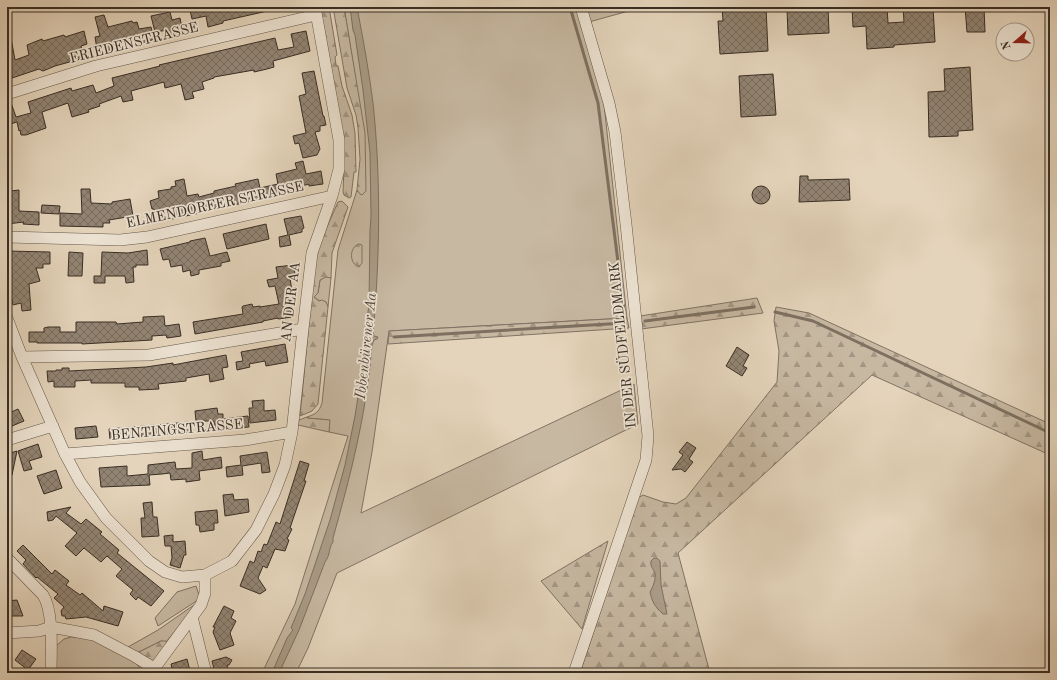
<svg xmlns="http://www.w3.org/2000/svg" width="1057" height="680" font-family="'Old Standard TT',serif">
<defs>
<pattern id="forest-firs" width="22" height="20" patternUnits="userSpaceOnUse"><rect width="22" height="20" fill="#c7b8a2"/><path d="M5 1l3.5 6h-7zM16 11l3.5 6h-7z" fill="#a39684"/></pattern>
<pattern id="building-cross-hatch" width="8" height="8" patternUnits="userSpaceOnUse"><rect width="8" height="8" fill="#928473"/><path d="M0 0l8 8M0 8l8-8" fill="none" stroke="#786c5e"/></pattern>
</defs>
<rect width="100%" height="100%" fill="#e4d4bb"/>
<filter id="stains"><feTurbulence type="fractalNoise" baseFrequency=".005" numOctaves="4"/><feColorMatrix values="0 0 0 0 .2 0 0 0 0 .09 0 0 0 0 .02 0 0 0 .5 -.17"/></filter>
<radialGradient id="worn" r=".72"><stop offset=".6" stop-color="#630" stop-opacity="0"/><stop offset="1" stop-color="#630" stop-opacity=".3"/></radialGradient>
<path fill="#c7b8a2" stroke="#807364" d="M344,7H576L604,104L627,318L389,331L372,452L361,513L634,384L638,424L337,573L308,648L296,673H262L295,604L348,436L329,432V420L307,418V417C316,414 319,412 322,403L338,250L357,190L358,192L364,132Z
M585,7H643L589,22Z
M326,276L331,278L328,307L326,302L320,301L314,297L318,293L320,280Z
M196,586L199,595L198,600L158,626L155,618L177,592Z
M194,605V608L166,642L161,641L137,653L128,647L158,630Z
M71,637H76L95,640L136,663L142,671L138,673H55V647L64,639Z"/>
<path fill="url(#forest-firs)" stroke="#807364" d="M329,7L337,55L335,57L336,65L338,66L342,86L352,115L355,133L356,172H354L351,197L349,198L344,195L343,192L344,168L320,13L324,8Z
M333,7H344L365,133L366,191L362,195L360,194L357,190L360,159L358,128L356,115L347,88Z
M342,201L348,207L332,253L331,278L326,277L320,280L318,293L314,297L319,301L322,300L326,302L328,307L318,404L312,411L300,416L316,252L338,202Z
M359,244L362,245V263L359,267C349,264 349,247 359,244Z
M757,298L763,313L641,329L640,316Z
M776,307L809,313L1050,424V455L872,375L678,553L710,673H580L638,498L643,495L663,502L676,504L686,498L777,382L779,351L774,321Z
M627,318L629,328L388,344L389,331Z
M307,417V418L330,420L329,432L298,425L299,420Z
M608,541L582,629L541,581Z
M161,641H166L167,644L152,663L137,653Z"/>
<path fill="#aa9c88" stroke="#7d7060" d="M350,7H357C363,39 369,71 373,103C381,178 380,257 373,333L374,336L378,337L377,339L374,340L372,345C367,411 351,474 333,538V542C328,549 331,554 325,562L299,630L279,673H272L287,638L293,630L291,628L305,594L330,520L345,465L355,416L361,377L369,303L370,231L371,216L370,153L363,90L355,35L353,30Z
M654,558H657L660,561L661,585L667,614H663C655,607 652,602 650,592C653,587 656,579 655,573C653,568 650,567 651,561Z"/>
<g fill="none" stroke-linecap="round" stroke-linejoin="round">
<path stroke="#7d7060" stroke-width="3" d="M570,7L598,103L624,310
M775,312L813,321L1050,433
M645,321L754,307
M394,337L625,323"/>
</g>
<path fill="url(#building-cross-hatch)" stroke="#392e25" d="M194,7H272V10L223,21V23L208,27L206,16L192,19L190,10L194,9Z
M722,7H766L768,51L720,54L718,21H723Z
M828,7L829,33L788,35L787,9Z
M852,7H887L888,23L904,22L903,7H933L935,42L894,45V47L867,49L866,26L853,27Z
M965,7H984L985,32H967Z
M170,12L172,20L180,18L183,33L169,36L168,30L155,32L151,16Z
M104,15L108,27L132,21L133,23L137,22L139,29L151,27L154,39L147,42L135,44L134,40L112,46L113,49L101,52L99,48L97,49L95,37L100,36L95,17Z
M84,31L87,44L81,46L84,58L55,66L43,71L39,69L12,78L7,62V39L11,38L15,60L29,55L27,45L42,39L43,41L64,35L65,37Z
M306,31L310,51L273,61L274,67L267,69L254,72V70L214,77V78L202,82L204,89L192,92L194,98L185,100L181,84L165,88L164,82L131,91L133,100L123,102L121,96L99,104L100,106L88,110L89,112L72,117L68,103L42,112L46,128L26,135H21L20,130L19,131L17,122L7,125V101L10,100L16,117L31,113L28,102L71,88L72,91L93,85L96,93L114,86L112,78L160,66L159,65L275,38L278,50L294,47L291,34Z
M970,67L973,130L958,131V136L929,137L928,92L945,91L944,69Z
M314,71L323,116H324L326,125L320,126V131L315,132L320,149L317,155L303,158L299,143L295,144L293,136L306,133L299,96L306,94L302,73Z
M773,74L776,115L741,117L739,76Z
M303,161L306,174L321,171L323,184L309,186V184L294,188V191L234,205H223L204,212L172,219L170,209L155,212L154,209H152L150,201L159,198L158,191L171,189V187L176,186L175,181L184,179L187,196L198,194L199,197L214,193V191L236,186L235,184L258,179L260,188L278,184L276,174L297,169L295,163Z
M800,176H808V180L849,179L850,200L799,202Z
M752 195a9 9 0 1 1 18 0a9 9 0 1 1-18 0Z
M81,189H90L91,203L112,204V202L130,199L133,216L109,220L110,223H103V227L60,226V213L82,214Z
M19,190V211L39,212V225L23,224L24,222L7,224V206L10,205V191Z
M42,205L60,206L59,214L41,213Z
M301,216L304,228L302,229V232L289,235L291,245L280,247L279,237L288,235L284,219Z
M266,224L269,239L227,249L223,234Z
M205,238L210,256L227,252L230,261L221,263V266L199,270V274L191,276L190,270L183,272L182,265L171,267L169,259L163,260L160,249L190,242V241Z
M147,250L148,265H136V267H133L134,282L126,283L125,276H105V283H94V276H101L102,252L128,253Z
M7,251L50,252V264H43V268H36L40,281L29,284L31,310L22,311L21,303L13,305L7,281Z
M69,252L83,253L82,276H68Z
M293,265L295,274L292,275L293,278H290L294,305H290L292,317L278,319V318L263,321V322L195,334L193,322L243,314L242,307L243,306L252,304L253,307L260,306V307L279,304L275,286L269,287L267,280L278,278L276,267Z
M164,316L165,326L179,324L181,336L167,338L166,335L152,336V340L82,344V343H37V342H29V332H44V328L48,327H60V332H76V322H116L117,324L143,322V317Z
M285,344L288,362L266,366L265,361L249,364L250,367L237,370L236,362L243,361L241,352Z
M737,347L749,355L743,366L747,368L742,376L726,366Z
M226,355L228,367L222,368L224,379L210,382L209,374L186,378V381L158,384L159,389L139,390V387H125V383H91V380L75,381V387H54V381L48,382L47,371H56V370H62V368H69V371L146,367L173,363V365Z
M264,400V411L275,410L276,420L250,423L249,408H253L252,401Z
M217,408L218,414H223V419L248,416L249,427L215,430L214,421H196L195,411Z
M18,409L24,421L12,426L7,414Z
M189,422L190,432L110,439L109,429Z
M96,426L98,437L76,439L75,428Z
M687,442L696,448L689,459L693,462L685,472L681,469L672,470L683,455L679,452Z
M38,444L42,457L29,461L32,469L24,471L18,451Z
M17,451L12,475L7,459V454Z
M202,451L203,460L221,457L222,468L199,471L200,480L186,482V479L171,480L170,473L162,474L149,475L150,485L101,487L99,468L127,466V476L148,474V465L175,462L176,469L192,468V453Z
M267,452L270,472L262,473L261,463L242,466L243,475L227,477L226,467L241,465L240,456Z
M300,461L309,464L304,481H306L290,528L292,529L287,539L289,540L285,551L275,549L267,568L263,566L258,578L266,590L260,594L240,586L250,561L254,563L258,551L261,552L264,544L267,545L276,522L280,524Z
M56,470L62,488L44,494L37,476Z
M233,494L234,500L248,499L249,512L225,516L223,495Z
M152,502L153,517H157L159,536L142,537L141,518H145L143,503Z
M71,507L66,513L81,524L86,519L102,532L100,534L119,550L117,553L164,591L151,606L138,597L136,600L130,594L133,590L116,576L122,569L107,556L101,562L84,548L76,556L65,546L77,533L56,516L53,520L48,521L47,512Z
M217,510L218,523H214V530L200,532L199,525H196L195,512Z
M173,535V542L185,541L186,555H184L180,568L170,565L172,558L171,546H165L164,536Z
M23,545L52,574L55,570L69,581L66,585L80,595L82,593L103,611L104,606L123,612L118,626L86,617L66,619L65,616H62L61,611L64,607L54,598L58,594L37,577L36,578L23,564L26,560L17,551Z
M17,600L23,616H7V601Z
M224,606L234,611L231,618L236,621L230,633L234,645L220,650L213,632L215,627H213Z
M22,650L36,659L28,670L15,660Z
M226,657L232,660L229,665H227L229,673H215L212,661Z
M187,659L190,671H188L189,673H173L171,664Z"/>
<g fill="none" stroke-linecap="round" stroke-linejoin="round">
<g stroke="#64584a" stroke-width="12">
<path id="minor" d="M7,94L96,66L316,15
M7,237L120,240L147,237L332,196
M7,318L22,357L65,454L80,482L106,518L149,561L165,572L182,577L205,575L232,561L256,530L274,494L285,465L292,432L303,329L312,253L332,196L339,169V140L315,7
M22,357L149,355L303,329
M7,440L53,426
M65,454L245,440L292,432
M7,558L43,595C54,612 51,652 51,673
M192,617L206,673
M7,633L39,631L51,627L94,635L134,656L154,668
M151,673L201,605L205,593V575
M574,673L646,460L648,436L626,224L615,132L609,103L581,7"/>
</g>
<use href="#minor" stroke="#ede3d3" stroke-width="11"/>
</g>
<g text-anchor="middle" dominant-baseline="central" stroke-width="3.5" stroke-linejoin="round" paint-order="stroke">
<g font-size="14" fill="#392e25" stroke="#ede3d3">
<text transform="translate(134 43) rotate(-14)">FRIEDENSTRASSE</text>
<text transform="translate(215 205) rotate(-12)">ELMENDORFER STRASSE</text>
<text transform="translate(291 302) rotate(-83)">AN DER AA</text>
<text transform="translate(623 345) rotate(-96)">IN DER SÜDFELDMARK</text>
<text transform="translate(177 430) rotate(-5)">BENTINGSTRASSE</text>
</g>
<g font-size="15" font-style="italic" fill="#554a3e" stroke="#ede3d3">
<text transform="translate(367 346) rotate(-84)">Ibbenbürener Aa</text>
</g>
</g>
<rect width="1057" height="680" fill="none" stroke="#e4d4bb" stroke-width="24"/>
<rect x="8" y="8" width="1041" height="664" fill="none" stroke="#392e25" stroke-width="2"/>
<rect x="12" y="12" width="1033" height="656" fill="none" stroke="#392e25"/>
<g transform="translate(1015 42) rotate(250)"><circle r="19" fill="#ede3d3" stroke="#a59b8d"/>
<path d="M0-3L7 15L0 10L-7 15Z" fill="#8f2418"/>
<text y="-6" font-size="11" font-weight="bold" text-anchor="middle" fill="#392e25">N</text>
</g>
<rect width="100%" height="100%" filter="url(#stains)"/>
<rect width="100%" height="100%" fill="url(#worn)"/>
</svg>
